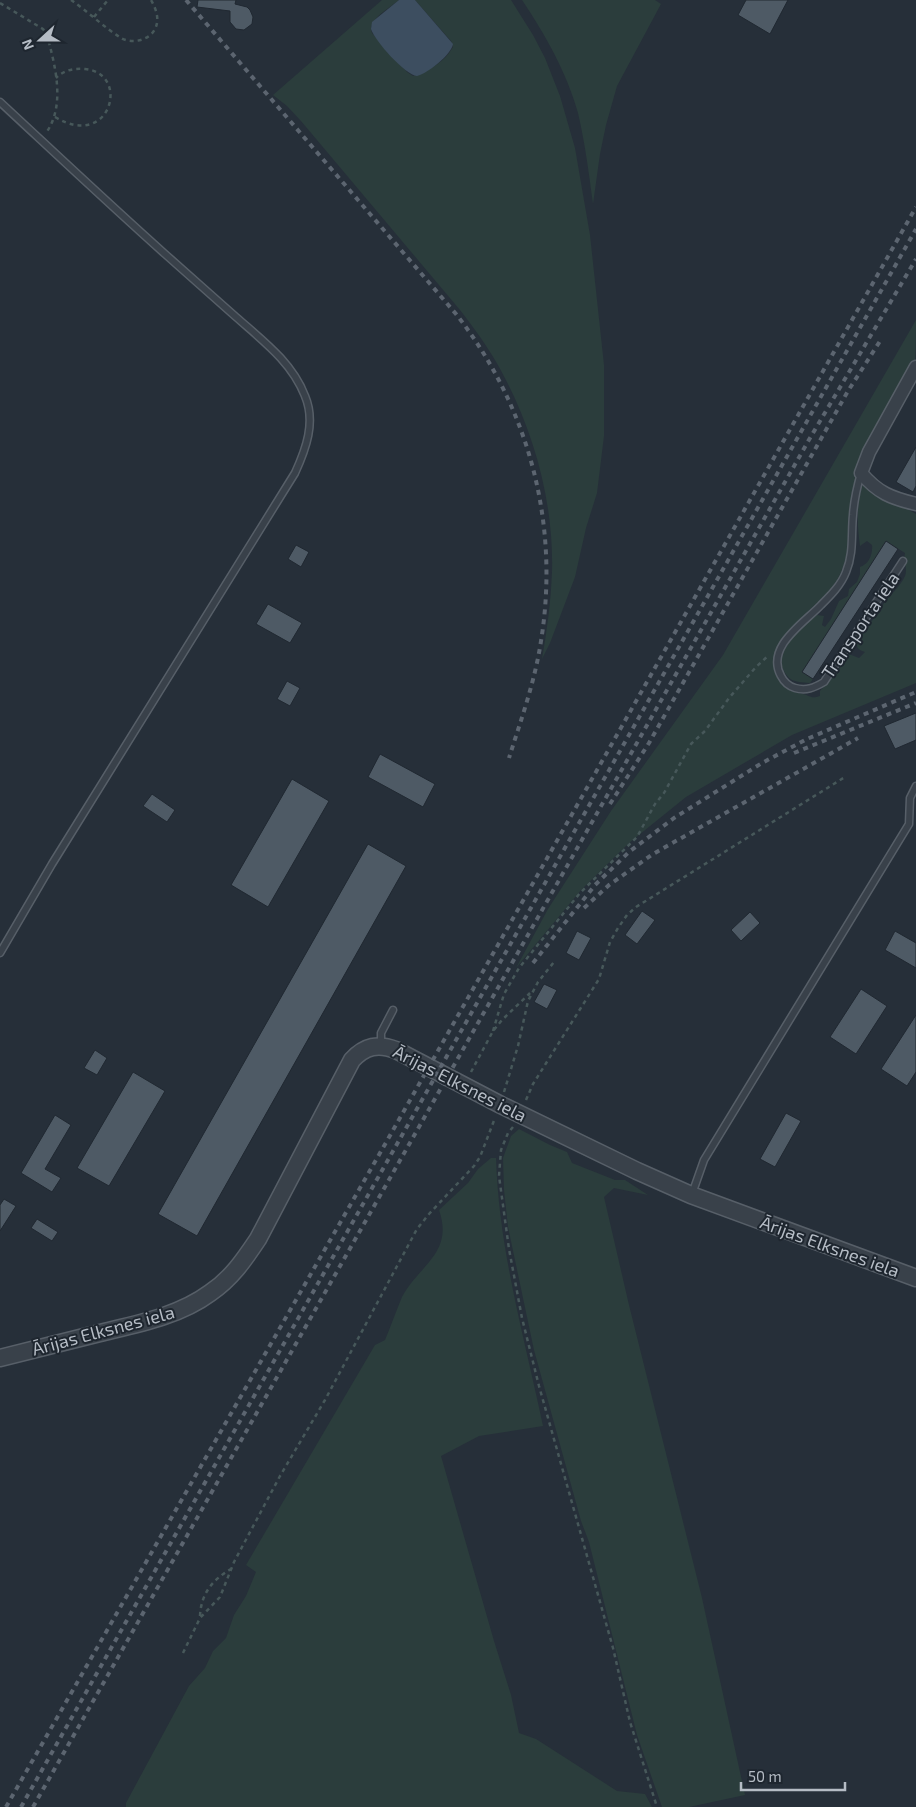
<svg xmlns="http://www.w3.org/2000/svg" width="916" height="1807" font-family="'Exo 2',sans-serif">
<rect width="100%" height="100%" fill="#262f39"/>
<path fill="#2b3d3c" d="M382,0H399C390,8 367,19 372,33L407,72L413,76C428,71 445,62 453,47L451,41L415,0H511L533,35L545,58L560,96L575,148L590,235L604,365V436L597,493L586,528L575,577L550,643L542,659C547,630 551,601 552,572C554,501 533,428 499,367C488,347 474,328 460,310L301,121L287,106L273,95Z
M522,0H655L661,4L617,86L606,125L600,154L593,204C589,174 585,143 578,113C567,73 545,34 522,0Z
M916,320C916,331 916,352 915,362C912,371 906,380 901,389C884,420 864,450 854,484C845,516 855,551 837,580C821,605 780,629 775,656C770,677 784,689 803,694C811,696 811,699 820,696V691L837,672L849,654L859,658L865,652C841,646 876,618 881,611C882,608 882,606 884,603C891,594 900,587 905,576C908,569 903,561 905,553L886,541L802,672L813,679L810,683C793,682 788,681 781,665C782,643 801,628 817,615L824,616L822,625L825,627L831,619L839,601L848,596L849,589L857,582L860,574V567C869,564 873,554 872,545L867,541L860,546C857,524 856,505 863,484L916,514V683L792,735L686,797L629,843L581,890L516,968L548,909L611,811L723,655Z
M519,1129L550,1145L567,1152L572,1163L615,1180H625L648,1195L614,1188L604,1197L629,1305L702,1598L745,1795L689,1807H662L637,1735L589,1542L581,1521L534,1350L508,1227L504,1190L503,1158L511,1136Z
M491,1158H496C499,1251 524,1335 543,1426L479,1436L441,1456L494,1641L511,1695L519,1733L536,1739L617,1791L645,1794L652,1807H126V1803L189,1686L205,1668L213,1651L226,1638L234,1615L246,1596L256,1572L246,1565L375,1345L385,1340C391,1326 396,1311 402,1297C419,1265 454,1253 439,1210L468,1183L478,1169Z"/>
<path fill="#3d4e60" d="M399,0H415L453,44C451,55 428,73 417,76C405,75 375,41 371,29L372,22Z"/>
<path fill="#4e5a65" stroke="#202831" d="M198,0H236L235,4L247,7L250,10L253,17L252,24L244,30L236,29L230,22V11L197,7Z
M746,0H788L770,34L738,15Z
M916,447V486L913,492L896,482Z
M886,541L898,549L813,679L802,672Z
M296,545L309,552L301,567L288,559Z
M268,604L302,623L290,643L256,624Z
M287,681L300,688L290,706L277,699Z
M916,713V740L895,749L884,726Z
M380,754L435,784L423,807L368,777Z
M292,779L329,801L268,907L231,885Z
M152,794L175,810L167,822L143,806Z
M368,844L406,866L197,1236L158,1214Z
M642,911L655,920L637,944L625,935Z
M750,912L760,923L741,941L731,930Z
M577,931L591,938L579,960L566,953Z
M895,931L916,943V968L885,950Z
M544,984L557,990L547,1009L534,1002Z
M861,989L887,1006L856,1054L830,1037Z
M916,1015V1072L907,1086L881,1069Z
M95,1050L107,1058L97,1075L84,1068Z
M133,1072L165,1091L109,1186L77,1168Z
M786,1113L801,1121L775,1167L760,1159Z
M55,1115L71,1125L45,1169L61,1178L52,1192L21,1173Z
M4,1199L16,1206L0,1231V1205Z
M37,1219L58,1232L52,1241L31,1228Z"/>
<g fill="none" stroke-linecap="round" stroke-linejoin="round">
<g stroke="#575f68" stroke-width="9">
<path id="service" d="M0,102C55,153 109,204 165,254C189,275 212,296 236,317C262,340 292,362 305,396C316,422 306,449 295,473L52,864L0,953
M861,473C857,487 854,500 853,515C851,534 854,553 846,572C841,585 831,595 821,605C804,623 765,647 781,676C784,682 788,686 795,688C806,691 814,688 824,682L903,561
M381,1046V1033L393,1010
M692,1194L704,1160L909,824L910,798L916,786"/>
</g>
<g stroke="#575f68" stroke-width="15">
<path id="minor" d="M916,367L869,452L861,473C878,493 891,498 916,504"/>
</g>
<g stroke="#575f68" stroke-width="19">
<path id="tertiary" d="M0,1358C33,1350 67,1341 100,1333C137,1324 179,1316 210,1293C231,1279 244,1260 258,1239L352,1060C365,1046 378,1043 396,1050L501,1105L637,1171L691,1195L916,1278"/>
</g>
<path stroke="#47585a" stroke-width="2.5" stroke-dasharray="4 4" stroke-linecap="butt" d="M71,0C87,11 105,28 121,38C131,44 149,41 155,29C160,19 156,9 151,0
M0,3L43,29L47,35C55,65 66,105 46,133
M94,17L108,0
M55,117C111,151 131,73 85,69C74,68 64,70 56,78
M493,1031L504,994L519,968L580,893L637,837L655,804L664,793L691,744L705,731L729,698L756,667L769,655
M471,1072L493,1031L502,1020L530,993
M504,1092L518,1046L528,1001L538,982L554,962
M526,1100L533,1084L599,979L610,942L618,928L627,915L636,907L845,777
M513,1127L508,1133L501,1150L499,1176L509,1249L522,1318L539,1386L613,1648L630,1722L657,1807
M200,1616C201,1594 212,1580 231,1569
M183,1653L200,1618L220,1597L234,1562L280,1476L325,1400L417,1229L429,1214L474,1166L480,1157L495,1118"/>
<use href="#service" stroke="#39414a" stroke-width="6"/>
<use href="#minor" stroke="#39414a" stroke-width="12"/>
<use href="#tertiary" stroke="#39414a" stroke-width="16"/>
<path stroke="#5c6570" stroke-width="4" stroke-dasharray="5 5" stroke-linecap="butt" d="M186,0L456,314C529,407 560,524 541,641C535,681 521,720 509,758
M794,753L916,703
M610,804L649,743L848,391L882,338
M584,908L609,885L653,854L858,738
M533,963L595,885L629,852L674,818L762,763L807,739L916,692
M6,1807L388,1139L916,207
M21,1807L916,229
M33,1807L810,438L916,259"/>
</g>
<g text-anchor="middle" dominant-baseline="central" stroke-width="4" stroke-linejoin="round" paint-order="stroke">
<g font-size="18" fill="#b5bcc5" stroke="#1e262f">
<text transform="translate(860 625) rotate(-56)">Transporta iela</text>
<text transform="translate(460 1083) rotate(27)">Ārijas Elksnes iela</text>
<text transform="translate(830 1246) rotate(20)">Ārijas Elksnes iela</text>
<text transform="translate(103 1330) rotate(-15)">Ārijas Elksnes iela</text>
</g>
</g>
<g transform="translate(40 40) rotate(249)" stroke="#1e262f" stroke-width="4" paint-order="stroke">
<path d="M0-4L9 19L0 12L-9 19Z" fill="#b5bcc5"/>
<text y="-8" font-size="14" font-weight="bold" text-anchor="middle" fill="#b5bcc5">N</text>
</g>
<path d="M741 1782v8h104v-8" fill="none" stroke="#b5bcc5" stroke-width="2.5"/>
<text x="748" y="1782" font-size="15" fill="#b5bcc5" stroke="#1e262f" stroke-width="4" paint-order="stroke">50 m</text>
</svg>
